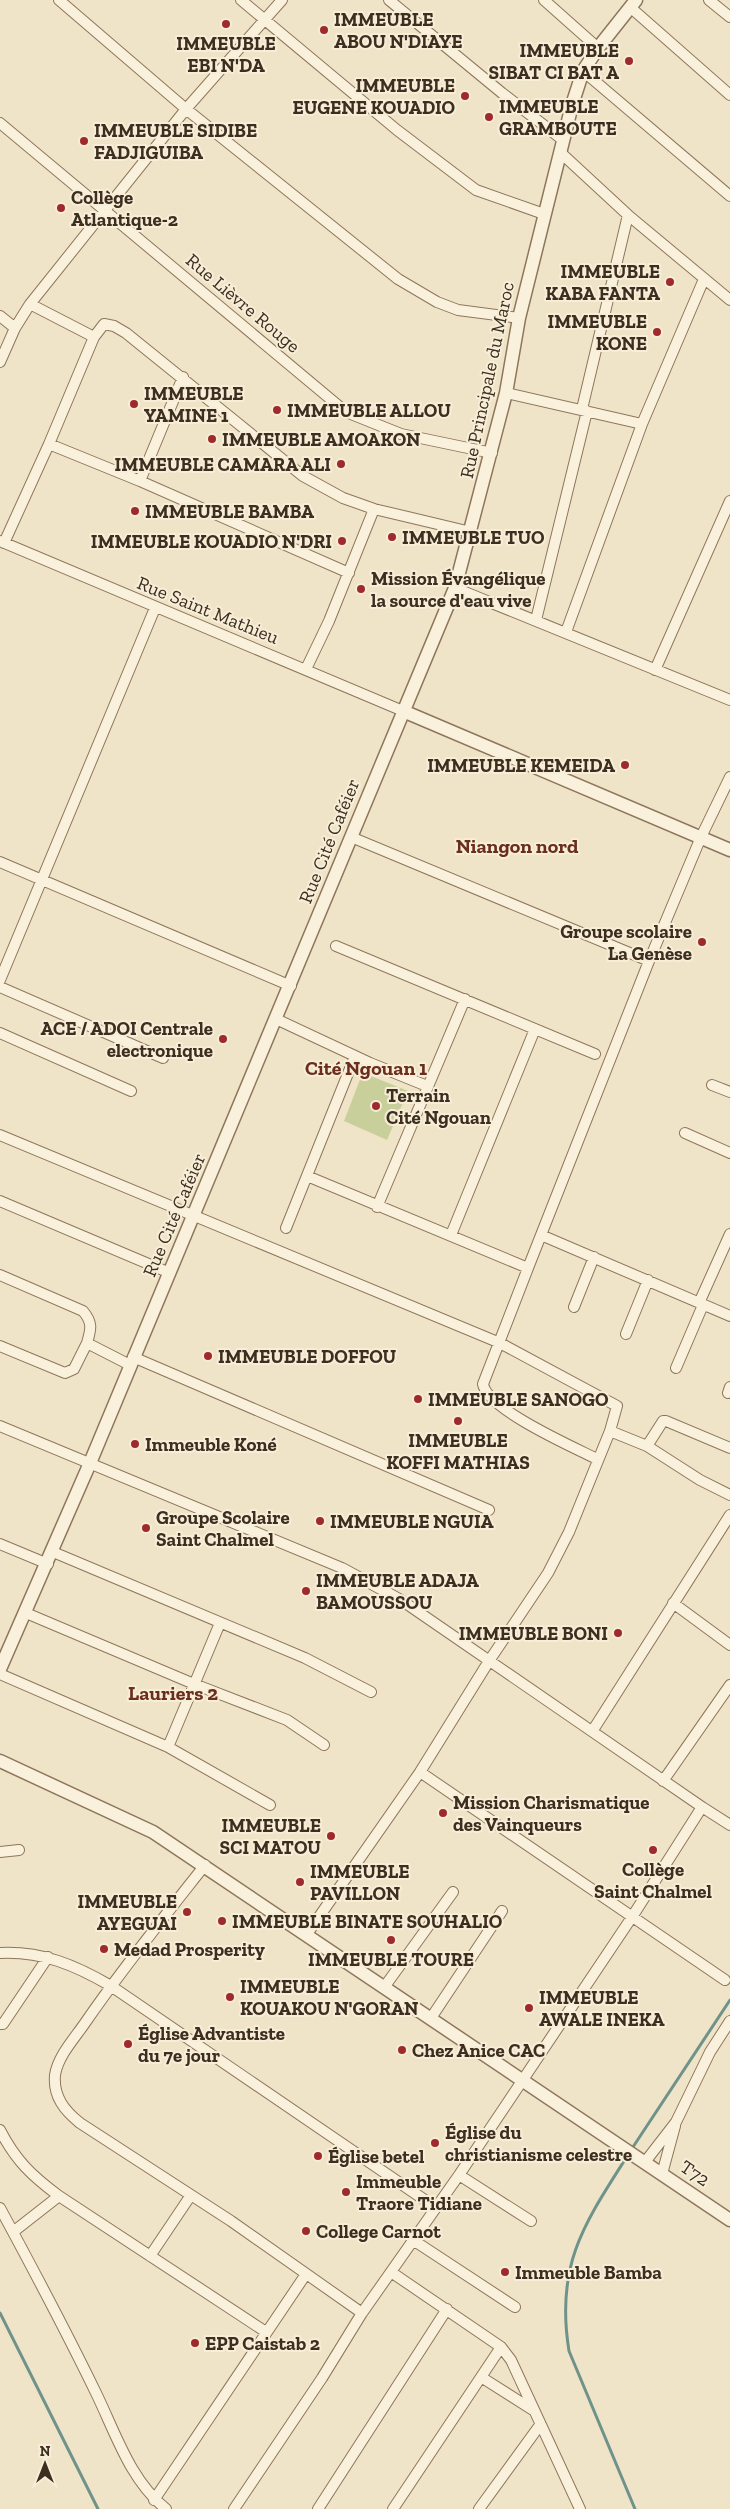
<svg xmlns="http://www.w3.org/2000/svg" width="730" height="2509" font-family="'Zilla Slab',serif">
<rect width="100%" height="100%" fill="#f0e4c8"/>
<path fill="#c9cf9b" d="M366,1074L408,1091L387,1140L344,1121L361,1077Z"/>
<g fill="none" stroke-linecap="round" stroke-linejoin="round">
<path stroke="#6f938a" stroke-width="3" d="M631,2150L730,2000
M628,2155C584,2224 555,2265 569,2351L635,2509
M0,2313L98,2509"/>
<g stroke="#8d765c" stroke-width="12">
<path id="minor" d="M59,0L186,109L398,279L437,302L458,310L519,318
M241,0L397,130L476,190L544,214
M389,0L502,93L563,140
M544,0L598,48
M709,0L730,17
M630,7L730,95
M583,71L730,196
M0,123L346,412L401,434L492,453
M561,153L628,215L582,409
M628,215L730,300
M30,304L94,337L49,444L140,481L349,573
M0,316L15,328
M94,337L104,324L114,326L126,333L303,476L343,498L374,509L471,532
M0,362L15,328L30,304L186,109L282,0
M506,393L642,424L566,632
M642,424L704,279
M140,481L183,377
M0,541L403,711
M4,543L49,444
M455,588L730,700
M536,620L587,411
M306,669L329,621L374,509
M655,670L730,501
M351,837L649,961L701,837L730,777
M0,862L291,986
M336,946L595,1054
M0,980L155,608
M0,987L163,1058
M276,1019L370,1063L427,1086
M0,1033L131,1091
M712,1085L730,1092
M685,1133L730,1153
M0,1135L500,1343L617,1406L610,1431L569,1532L548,1573L489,1661L420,1772L307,1934
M307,1176L528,1268L649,961
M0,1201L170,1273
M377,1207L465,999
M286,1228L355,1056
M451,1235L535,1029
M541,1235L730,1316
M528,1268L483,1384C487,1409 573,1447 597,1459
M0,1275L83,1311C93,1323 91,1329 87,1343L130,1365
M699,1303L730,1234
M574,1307L594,1257
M626,1334L648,1280
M0,1346L65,1373L74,1369L87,1343
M133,1357L489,1510
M676,1368L703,1305
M728,1393L730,1387
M0,1426L342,1568L401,1600L702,1807L632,1917L459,2175L362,2313L322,2378L234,2509
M610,1431L647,1446L700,1480L730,1495
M647,1446L663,1421H666L730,1448
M0,1544L48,1564
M53,1552L305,1658L371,1692
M673,1603L730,1645
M26,1613L194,1684L287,1720L324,1745
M0,1674L168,1747L270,1805
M593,1730L730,1515
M168,1747L220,1623
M420,1772L725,1980
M663,1781L730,1685
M702,1807L730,1825
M0,1852L19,1850
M205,1865C164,1917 122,1969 85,2023C74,2039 58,2056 55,2075C53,2097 65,2111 80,2123L231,2221L362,2313
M0,1953C42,1951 75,1965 111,1986L435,2207
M385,1986L453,1892
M431,2018L502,1911
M0,2024H3L48,1957
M0,2130C16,2161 32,2176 59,2196L266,2332
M645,2162L676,2122L710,2052L730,2021
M662,2174L675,2126
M459,2175L531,2221
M0,2208C33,2269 66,2331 96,2393C116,2434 130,2480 166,2509
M13,2232L59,2196
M413,2240L515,2307
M150,2256L191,2195
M391,2272L501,2347L511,2360L580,2509
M481,2377L533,2410
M154,2500L306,2274
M318,2509L447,2309
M393,2509L501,2347
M479,2509L540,2425"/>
</g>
<g stroke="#8d765c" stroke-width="15">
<path id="tertiary" d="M403,711L730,850
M0,1669L90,1463L455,588L506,393L519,318L572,105L583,71L598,48L636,0
M0,1761L153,1832L730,2220"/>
</g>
<use href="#minor" stroke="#faf1dc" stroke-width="10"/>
<use href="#tertiary" stroke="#faf1dc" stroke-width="12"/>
</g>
<g fill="#9e2a2b" stroke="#f7eed8" stroke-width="2">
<circle cx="226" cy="24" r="5"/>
<circle cx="324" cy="30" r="5"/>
<circle cx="629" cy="61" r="5"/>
<circle cx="465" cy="96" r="5"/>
<circle cx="489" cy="117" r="5"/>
<circle cx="84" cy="141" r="5"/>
<circle cx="61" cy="208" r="5"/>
<circle cx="670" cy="282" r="5"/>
<circle cx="657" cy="332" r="5"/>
<circle cx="134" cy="404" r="5"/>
<circle cx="277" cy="410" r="5"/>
<circle cx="212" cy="439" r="5"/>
<circle cx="341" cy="464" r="5"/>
<circle cx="135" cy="511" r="5"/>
<circle cx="392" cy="537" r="5"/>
<circle cx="342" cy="541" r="5"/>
<circle cx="361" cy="589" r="5"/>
<circle cx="625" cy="765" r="5"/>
<circle cx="702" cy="942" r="5"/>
<circle cx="223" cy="1039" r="5"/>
<circle cx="376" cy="1106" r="5"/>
<circle cx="208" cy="1356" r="5"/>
<circle cx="418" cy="1399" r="5"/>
<circle cx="458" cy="1421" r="5"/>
<circle cx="135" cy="1444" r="5"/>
<circle cx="320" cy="1521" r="5"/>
<circle cx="146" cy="1528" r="5"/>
<circle cx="306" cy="1591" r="5"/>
<circle cx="618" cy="1633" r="5"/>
<circle cx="443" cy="1813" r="5"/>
<circle cx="331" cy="1836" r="5"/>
<circle cx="653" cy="1850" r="5"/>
<circle cx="300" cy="1882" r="5"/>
<circle cx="187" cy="1912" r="5"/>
<circle cx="222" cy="1921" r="5"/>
<circle cx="391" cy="1940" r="5"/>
<circle cx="104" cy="1949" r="5"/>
<circle cx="230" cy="1997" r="5"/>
<circle cx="529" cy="2008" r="5"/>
<circle cx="128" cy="2044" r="5"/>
<circle cx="402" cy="2050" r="5"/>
<circle cx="435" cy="2143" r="5"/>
<circle cx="318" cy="2156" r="5"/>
<circle cx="346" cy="2192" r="5"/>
<circle cx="306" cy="2231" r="5"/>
<circle cx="505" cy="2272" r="5"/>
<circle cx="195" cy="2343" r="5"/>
</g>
<g text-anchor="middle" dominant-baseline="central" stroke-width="4" stroke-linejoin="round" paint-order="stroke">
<g font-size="19" font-weight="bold" fill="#3d2e20" stroke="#f7eed8" text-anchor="start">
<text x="334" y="19">IMMEUBLE<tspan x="334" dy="22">ABOU N'DIAYE</tspan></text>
<text x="226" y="43" text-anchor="middle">IMMEUBLE<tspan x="226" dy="22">EBI N'DA</tspan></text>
<text x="619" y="50" text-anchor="end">IMMEUBLE<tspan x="619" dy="22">SIBAT CI BAT A</tspan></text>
<text x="455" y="85" text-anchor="end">IMMEUBLE<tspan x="455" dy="22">EUGENE KOUADIO</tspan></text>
<text x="499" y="106">IMMEUBLE<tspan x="499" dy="22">GRAMBOUTE</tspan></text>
<text x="94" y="130">IMMEUBLE SIDIBE<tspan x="94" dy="22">FADJIGUIBA</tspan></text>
<text x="71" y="197">Collège<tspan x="71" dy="22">Atlantique-2</tspan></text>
<text x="660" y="271" text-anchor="end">IMMEUBLE<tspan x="660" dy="22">KABA FANTA</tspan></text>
<text x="647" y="321" text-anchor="end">IMMEUBLE<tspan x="647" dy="22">KONE</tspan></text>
<text x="144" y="393">IMMEUBLE<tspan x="144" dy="22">YAMINE 1</tspan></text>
<text x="287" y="410">IMMEUBLE ALLOU</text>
<text x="222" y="439">IMMEUBLE AMOAKON</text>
<text x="331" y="464" text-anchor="end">IMMEUBLE CAMARA ALI</text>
<text x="145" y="511">IMMEUBLE BAMBA</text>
<text x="402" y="537">IMMEUBLE TUO</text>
<text x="332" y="541" text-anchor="end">IMMEUBLE KOUADIO N'DRI</text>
<text x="371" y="578">Mission Évangélique<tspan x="371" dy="22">la source d'eau vive</tspan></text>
<text x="615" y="765" text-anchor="end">IMMEUBLE KEMEIDA</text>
<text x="692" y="931" text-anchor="end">Groupe scolaire<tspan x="692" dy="22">La Genèse</tspan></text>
<text x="213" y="1028" text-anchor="end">ACE / ADOI Centrale<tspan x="213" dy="22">electronique</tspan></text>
<text x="386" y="1095">Terrain<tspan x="386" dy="22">Cité Ngouan</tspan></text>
<text x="218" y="1356">IMMEUBLE DOFFOU</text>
<text x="428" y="1399">IMMEUBLE SANOGO</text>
<text x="458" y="1440" text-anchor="middle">IMMEUBLE<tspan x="458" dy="22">KOFFI MATHIAS</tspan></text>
<text x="145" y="1444">Immeuble Koné</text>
<text x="156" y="1517">Groupe Scolaire<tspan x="156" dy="22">Saint Chalmel</tspan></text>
<text x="330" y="1521">IMMEUBLE NGUIA</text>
<text x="316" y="1580">IMMEUBLE ADAJA<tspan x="316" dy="22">BAMOUSSOU</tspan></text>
<text x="608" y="1633" text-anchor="end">IMMEUBLE BONI</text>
<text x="453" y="1802">Mission Charismatique<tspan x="453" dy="22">des Vainqueurs</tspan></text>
<text x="321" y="1825" text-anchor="end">IMMEUBLE<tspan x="321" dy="22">SCI MATOU</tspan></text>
<text x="653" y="1869" text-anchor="middle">Collège<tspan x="653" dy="22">Saint Chalmel</tspan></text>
<text x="310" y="1871">IMMEUBLE<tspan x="310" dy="22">PAVILLON</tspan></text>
<text x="177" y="1901" text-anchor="end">IMMEUBLE<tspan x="177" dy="22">AYEGUAI</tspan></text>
<text x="232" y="1921">IMMEUBLE BINATE SOUHALIO</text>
<text x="114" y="1949">Medad Prosperity</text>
<text x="391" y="1959" text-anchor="middle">IMMEUBLE TOURE</text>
<text x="240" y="1986">IMMEUBLE<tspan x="240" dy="22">KOUAKOU N'GORAN</tspan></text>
<text x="539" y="1997">IMMEUBLE<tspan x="539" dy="22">AWALE INEKA</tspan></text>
<text x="138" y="2033">Église Advantiste<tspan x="138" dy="22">du 7e jour</tspan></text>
<text x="412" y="2050">Chez Anice CAC</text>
<text x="445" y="2132">Église du<tspan x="445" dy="22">christianisme celestre</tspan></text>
<text x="328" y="2156">Église betel</text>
<text x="356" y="2181">Immeuble<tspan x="356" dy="22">Traore Tidiane</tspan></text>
<text x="316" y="2231">College Carnot</text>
<text x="515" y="2272">Immeuble Bamba</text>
<text x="205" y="2343">EPP Caistab 2</text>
</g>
<g font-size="19" fill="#3d2e20" stroke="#f7eed8">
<text transform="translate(243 303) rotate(40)">Rue Lièvre Rouge</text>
<text transform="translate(487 380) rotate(-78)">Rue Principale du Maroc</text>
<text transform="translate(208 610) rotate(22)">Rue Saint Mathieu</text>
<text transform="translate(329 841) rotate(-68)">Rue Cité Caféier</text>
<text transform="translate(174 1215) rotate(-67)">Rue Cité Caféier</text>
<text transform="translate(695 2173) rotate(34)">T72</text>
</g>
<g font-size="20" font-weight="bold" fill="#6b2e1e" stroke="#f7eed8">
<text x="517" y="846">Niangon nord</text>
<text x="366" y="1068">Cité Ngouan 1</text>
<text x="173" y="1693">Lauriers 2</text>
</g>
</g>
<g transform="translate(45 2464)" stroke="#f7eed8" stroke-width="4" paint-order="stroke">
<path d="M0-4L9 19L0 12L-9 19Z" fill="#3d2e20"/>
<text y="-8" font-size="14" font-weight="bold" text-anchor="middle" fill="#3d2e20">N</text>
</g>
</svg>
